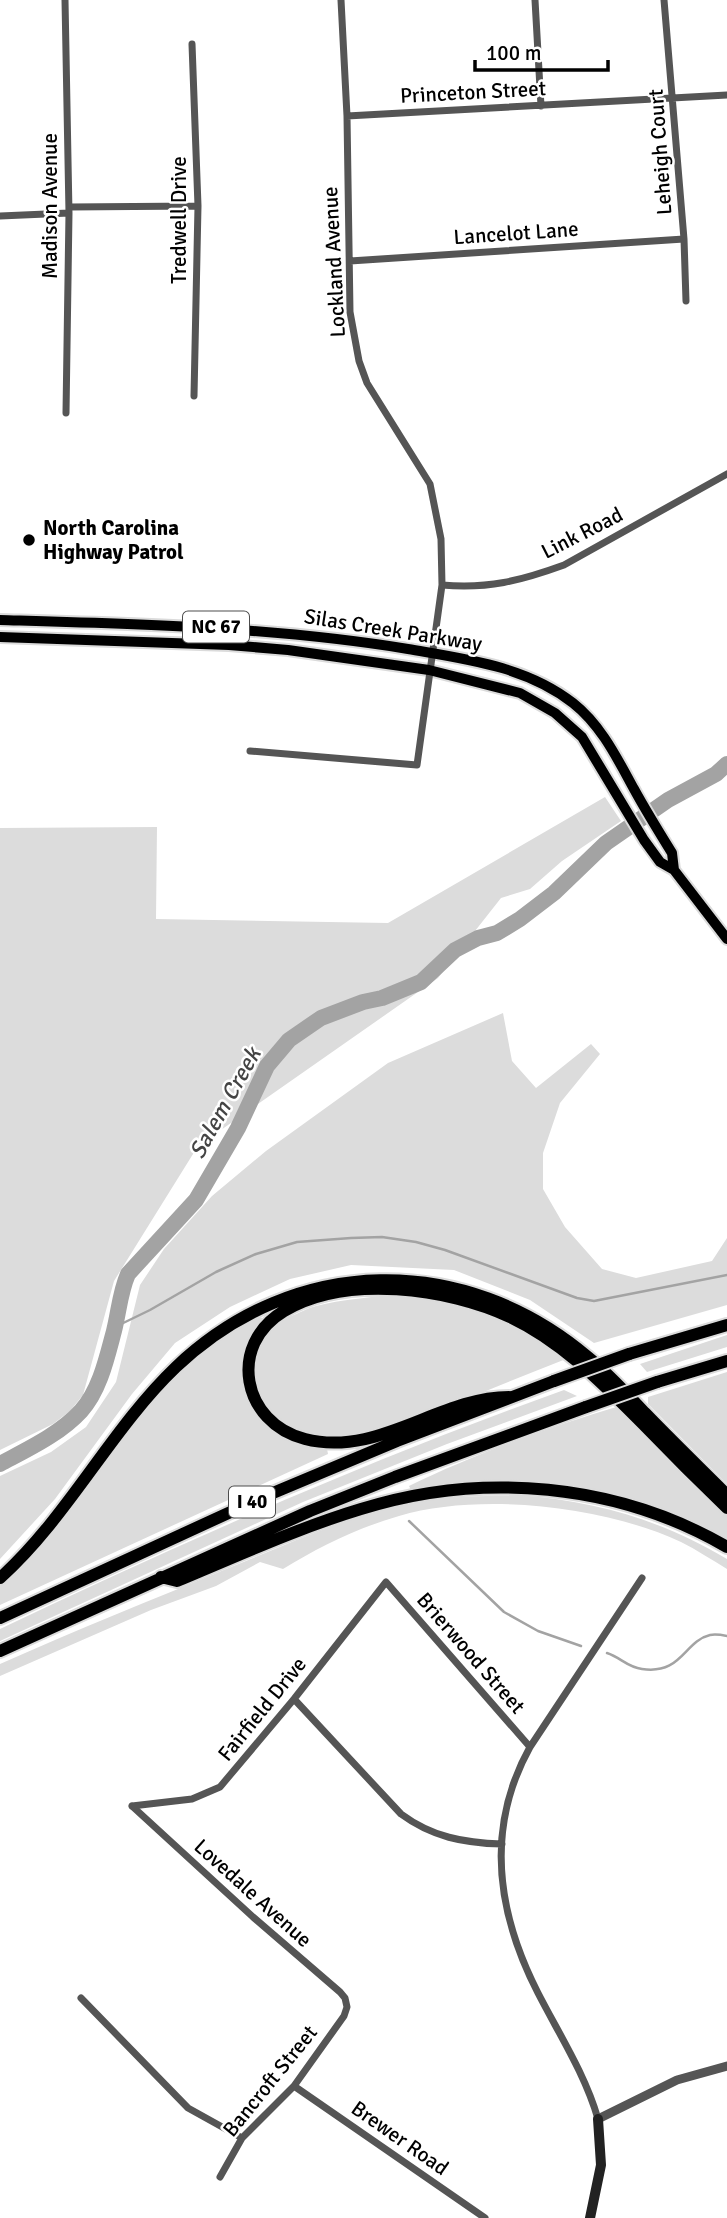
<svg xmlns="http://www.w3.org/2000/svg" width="727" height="2218" font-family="Signika,sans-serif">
<rect width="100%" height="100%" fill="#fff"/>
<path fill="#dcdcdc" d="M605,797L621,821L562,861L530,889L501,898L438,978L198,1146L114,1281L83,1395L70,1411L53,1424L0,1450V828L157,827L156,919L388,923Z
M503,1013L512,1061L536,1088L591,1044L600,1054L560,1103L543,1153V1189L565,1227L602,1269L636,1278L712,1261L727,1238V1305L594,1343L530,1300L454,1270L351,1265L290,1279L230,1307L175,1343L132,1394L55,1499L0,1559V1476L51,1452L86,1427L116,1382L140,1285L164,1249L212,1196L266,1151L388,1063Z
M395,1294C464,1300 511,1317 566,1359C517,1378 470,1398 421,1416C392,1426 360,1442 328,1439C283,1434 244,1402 258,1354C261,1341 269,1326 281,1319C286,1317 286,1318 291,1316C300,1313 307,1308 316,1306C342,1299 369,1298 395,1294Z
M261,1317L265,1322L245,1379L281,1435L295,1441L327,1449L328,1454L0,1605V1586L65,1514L141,1415L173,1379L231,1330Z
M727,1335V1347L647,1372L640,1364Z
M727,1372V1484L648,1404V1397Z
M564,1390L577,1396L447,1444L303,1502L0,1641V1629C185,1541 371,1459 564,1390Z
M620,1406L727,1513V1539C623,1482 527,1474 411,1490L409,1486C473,1455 551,1426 620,1406Z
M518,1495C596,1501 659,1519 727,1559V1569C712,1560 697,1550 681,1542C604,1506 481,1492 399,1516C357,1528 319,1547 283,1569L260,1562L216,1586L151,1610L0,1676V1664C76,1630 154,1599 231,1567C291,1543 352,1514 417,1502C450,1496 484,1496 518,1495Z"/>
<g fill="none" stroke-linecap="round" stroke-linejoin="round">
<path stroke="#a3a3a3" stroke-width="2.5" d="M115,1327L150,1310L216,1272L256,1254L297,1242L351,1238L382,1237L416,1242L445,1250L577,1298L594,1301L727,1275
M409,1521L504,1612L538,1631L581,1646
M607,1653C620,1657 627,1667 642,1669C682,1675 684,1641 710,1635C715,1634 722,1635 727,1636"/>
<path stroke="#a3a3a3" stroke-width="16" d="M0,1464C28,1449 60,1434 81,1411C100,1390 107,1357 114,1331C119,1311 120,1292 128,1274L196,1200L238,1128L267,1066L289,1040L321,1018L363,1002L382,998L421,982L455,950L478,938L497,933L520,919L554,893L606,843L668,800L716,774L727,764"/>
<g stroke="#dbdbdb" stroke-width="14">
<path id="primary" d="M0,620C137,624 273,627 408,649C465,659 526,666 573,703C601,725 617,758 634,789C646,811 659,832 672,853L674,870
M0,637L229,645L288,650L429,670L520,693L555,713L582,737L644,840L660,862L674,870L727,939"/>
</g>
<g stroke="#dbdbdb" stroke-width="16">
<path id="motorway" d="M629,1354L727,1325
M657,1382L727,1361
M509,1397C439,1397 378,1458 305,1439C242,1423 227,1345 284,1311C346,1274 448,1288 510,1317C563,1342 604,1385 645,1426C672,1454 699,1481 727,1508
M161,1577L177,1581C237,1556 298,1528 361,1509C482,1471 617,1483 727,1547
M0,1578C68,1517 111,1429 176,1367C295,1254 464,1252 588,1357C609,1374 627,1394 645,1413C672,1441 700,1468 727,1495
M0,1618L261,1498L397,1441L554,1381
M0,1651L310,1511L395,1477L586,1407"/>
</g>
<path stroke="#555" stroke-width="7" d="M65,0L69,213L66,413
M535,0L541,106
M664,0L684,239L686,301
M192,44L198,206L194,396
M347,116L727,95
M69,207L198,206
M0,216L69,213
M350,261L684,239
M442,585C488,589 520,581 564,565L727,474
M250,751L417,765L442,585L441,539L430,484L367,383L359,361L350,312L347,116L341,0
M294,1699L401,1814C432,1837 464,1843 502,1844
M132,1806L192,1799L220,1787L294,1699L386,1582L530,1747
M132,1806L253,1917L340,1992L345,1998L347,2007L344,2016L294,2086L242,2138L220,2177
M81,1998L188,2108L242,2138
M294,2086L485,2218
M598,2119C585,2074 559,2034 538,1993C497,1913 485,1828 530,1747L642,1578"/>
<path stroke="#555" stroke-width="9" d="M598,2119L677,2080L727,2066"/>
<path stroke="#222" stroke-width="10" d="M590,2218L601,2165L598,2119"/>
<use href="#primary" stroke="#000" stroke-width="10"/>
<use href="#motorway" stroke="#000" stroke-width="12"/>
<g stroke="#dbdbdb" stroke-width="16" stroke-linecap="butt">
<path id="motorway-bridge" d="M554,1381L629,1354
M586,1407L657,1382"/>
</g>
<use href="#motorway-bridge" stroke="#000" stroke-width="12"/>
</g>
<circle fill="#000" stroke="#fff" stroke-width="2.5" cx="29" cy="540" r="7"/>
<g text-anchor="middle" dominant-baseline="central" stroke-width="5" stroke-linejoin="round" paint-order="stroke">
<g fill="#fff" stroke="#4c4c4c" stroke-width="2">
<rect x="183" y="611.5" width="66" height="31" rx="5"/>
<rect x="229" y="1486.5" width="46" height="31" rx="5"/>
</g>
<g font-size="19" font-weight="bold" fill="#000">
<text x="216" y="627">NC 67</text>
<text x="252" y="1502">I 40</text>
</g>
<g font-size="21" fill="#000" stroke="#fff">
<text transform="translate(473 92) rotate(-3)">Princeton Street</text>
<text transform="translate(660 152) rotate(-94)">Leheigh Court</text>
<text transform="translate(50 206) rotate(-90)">Madison Avenue</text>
<text transform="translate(179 220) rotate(-90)">Tredwell Drive</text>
<text transform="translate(516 233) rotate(-4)">Lancelot Lane</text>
<text transform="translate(334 262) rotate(-93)">Lockland Avenue</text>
<text transform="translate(582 533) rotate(-27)">Link Road</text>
<text transform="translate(393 630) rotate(9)">Silas Creek Parkway</text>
<text transform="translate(471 1653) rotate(49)">Brierwood Street</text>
<text transform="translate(262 1709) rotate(-51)">Fairfield Drive</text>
<text transform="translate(253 1893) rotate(42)">Lovedale Avenue</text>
<text transform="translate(270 2081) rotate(-51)">Bancroft Street</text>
<text transform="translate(400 2138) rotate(35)">Brewer Road</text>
</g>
<g font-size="21" font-weight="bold" fill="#000" stroke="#fff" text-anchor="start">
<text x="43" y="528">North Carolina<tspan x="43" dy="24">Highway Patrol</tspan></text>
</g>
<g font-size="23" font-style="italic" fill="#444" stroke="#fff">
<text transform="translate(225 1103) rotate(-61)">Salem Creek</text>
</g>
</g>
<path d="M475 60v10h133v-10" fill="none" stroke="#000000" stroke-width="3.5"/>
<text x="486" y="60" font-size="21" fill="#000000" stroke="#ffffff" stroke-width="5" paint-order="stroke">100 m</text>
</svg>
